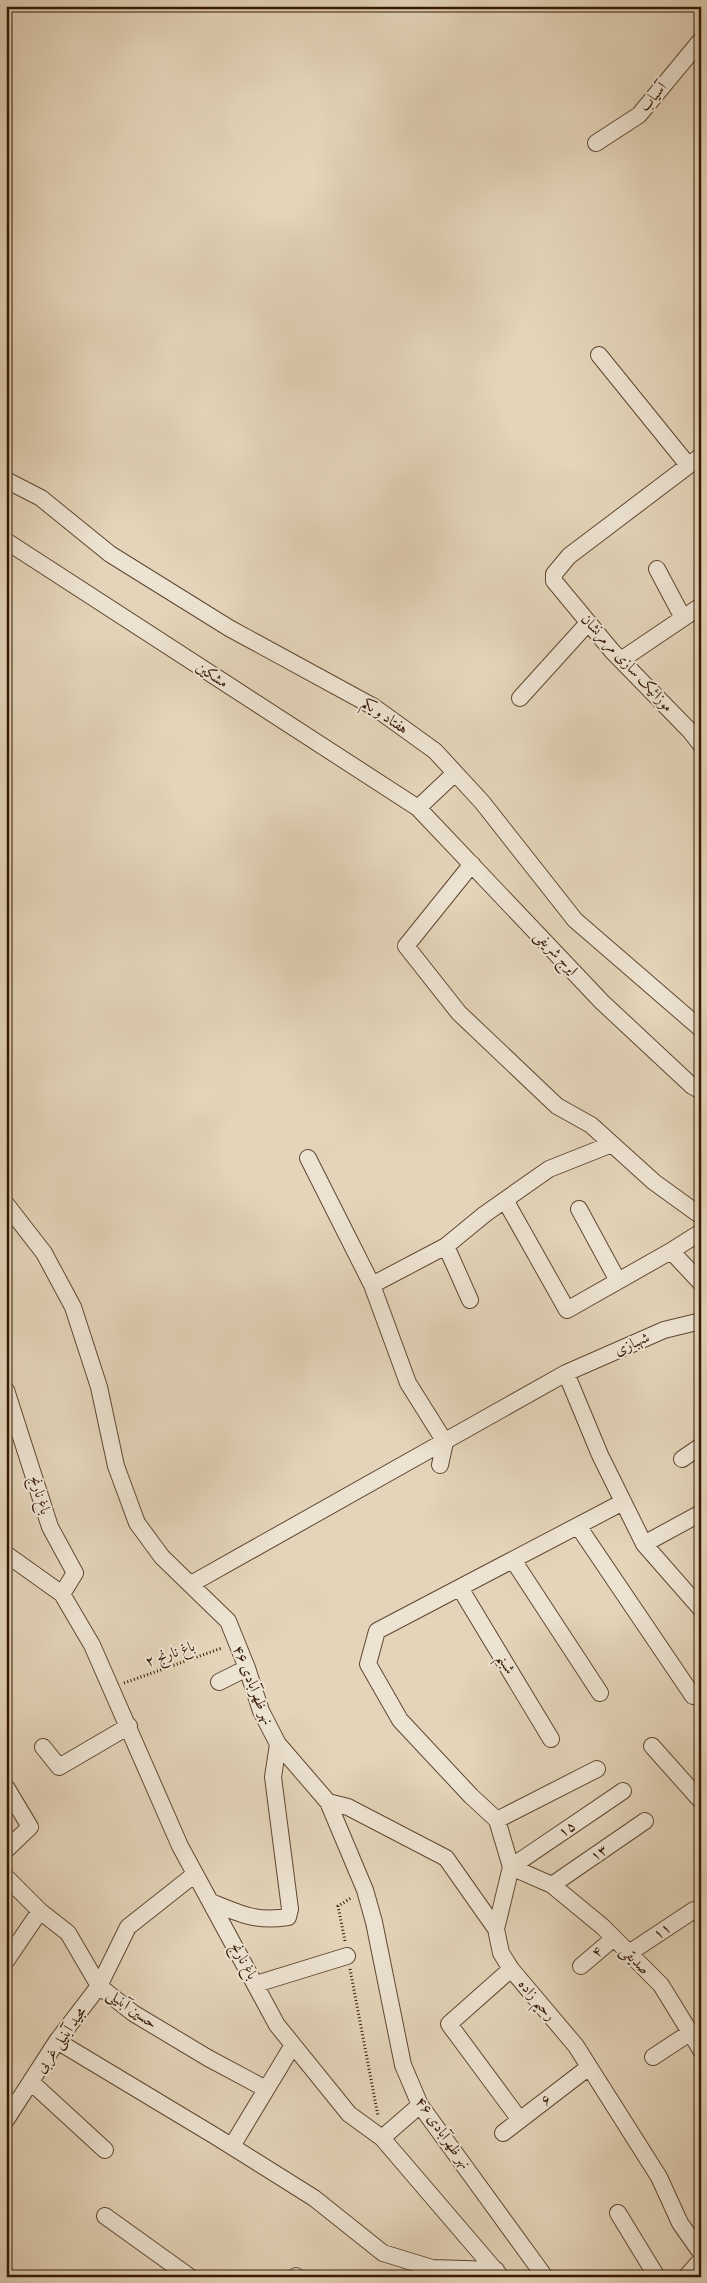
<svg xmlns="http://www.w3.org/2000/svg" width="707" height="2283" font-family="'IM FELL Double Pica',Amiri,serif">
<rect width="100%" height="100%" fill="#e4d4b9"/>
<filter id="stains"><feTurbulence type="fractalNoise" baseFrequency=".004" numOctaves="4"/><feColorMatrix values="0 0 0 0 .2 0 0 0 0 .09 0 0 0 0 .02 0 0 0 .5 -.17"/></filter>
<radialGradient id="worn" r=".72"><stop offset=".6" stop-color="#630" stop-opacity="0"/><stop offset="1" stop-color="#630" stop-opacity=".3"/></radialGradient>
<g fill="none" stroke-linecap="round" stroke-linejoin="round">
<g stroke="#614730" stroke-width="18">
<path id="minor" d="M596,143L639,115L701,40
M599,355L688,465
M701,456L569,556L554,574V581L612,651L691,732L701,745
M6,480L41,498L110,554L229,628L374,707L435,751L482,802L575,920L701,1029
M6,541L418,808L602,1002L692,1086L701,1091
M657,569L683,618
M621,660L701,606
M520,698L588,623
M418,808L455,773
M472,864L406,946L459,1013L557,1106L591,1125L654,1182L701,1216
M308,1158L372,1285L408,1383L445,1442L440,1465
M505,1200L567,1310L671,1251L701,1232
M6,1204L44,1253L73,1307L99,1387L116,1466L137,1523L162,1557L228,1621L247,1668L261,1711L278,1744L328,1802L365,1890L374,1922L403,2065L420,2105L545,2277
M579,1209L618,1281
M446,1246L470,1300
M671,1251L701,1283
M372,1285L446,1246L485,1214L549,1169L612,1144
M566,1373L600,1455L644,1544L701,1609
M6,1390L50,1527L75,1573L62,1594
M682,1459L701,1446
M578,1526L693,1696L701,1689
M644,1544L701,1513
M6,1554L62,1594L92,1645L180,1846L277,2025L349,2114L382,2138L501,2277
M513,1560L600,1693
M191,1584L566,1373L664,1330L701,1321
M460,1588L551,1739
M219,1682L247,1668
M652,1746L701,1801
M43,1747L59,1767L129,1726
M6,1787L30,1827L6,1850
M328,1802L348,1807L446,1858L496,1929L501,1953L511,1969L576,2046L659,2177L680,2223L701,2253
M497,1820L597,1769
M511,1867L552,1885L603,1927L661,1985L701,2050
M511,1867L623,1791
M6,1877L40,1911L68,1933L99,1986L133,2013L208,2058L266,2089
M552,1885L645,1821
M211,1902C240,1914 256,1922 288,1917L290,1909L273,1777L278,1744
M496,1929L511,1867L497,1820L471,1796L400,1720L368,1664L377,1631L623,1502
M629,1953L694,1910
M6,1961L40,1911
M581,1966L614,1938
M511,1969L449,2024L520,2120
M256,1984L347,1956
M57,2041L215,2136L314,2198L383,2253L432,2268L496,2270
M653,2057L691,2032
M31,2082L105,2150
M6,2120L57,2041L99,1986L128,1927L195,1874
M503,2133L589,2067
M382,2138L420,2105
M232,2146L293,2045
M618,2213L657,2277
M105,2216L190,2277
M295,2277L296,2276
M686,2277L701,2260"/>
</g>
<path stroke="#351803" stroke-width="3" stroke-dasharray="1 2.5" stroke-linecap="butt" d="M124,1683L222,1648
M345,1941L338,1906L351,1898
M350,1969L378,2116"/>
<use href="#minor" stroke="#ede3d2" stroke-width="16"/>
</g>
<g text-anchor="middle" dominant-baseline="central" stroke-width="4" stroke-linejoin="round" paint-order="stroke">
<g font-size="15" fill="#351803" stroke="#ede3d2">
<text transform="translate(653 97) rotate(-50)">آسیاب</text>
<text transform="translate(627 663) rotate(47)">موزائیک سازی مرمرنشان</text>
<text transform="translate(212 675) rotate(33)">مشکین</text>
<text transform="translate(385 716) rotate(34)">هفتاد و یکم</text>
<text transform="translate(556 953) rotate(47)">ایرج شریفی</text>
<text transform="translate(632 1344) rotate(-24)">شهبازی</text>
<text transform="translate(40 1495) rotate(73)">باغ نارنج</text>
<text transform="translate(170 1654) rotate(-19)">باغ نارنج ۲</text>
<text transform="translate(506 1664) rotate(59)">شبنم</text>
<text transform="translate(253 1685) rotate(68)">نهر ظهرآبادی ۴۶</text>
<text transform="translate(567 1829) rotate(-34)">۱۵</text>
<text transform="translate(599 1853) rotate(-35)">۱۳</text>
<text transform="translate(662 1931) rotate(-34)">۱۱</text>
<text transform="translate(597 1952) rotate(-40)">۴</text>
<text transform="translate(635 1960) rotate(45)">صدیقی</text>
<text transform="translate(244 1961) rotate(61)">باغ نارنج</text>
<text transform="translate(537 2000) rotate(50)">رحیم زاده</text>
<text transform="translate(132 2009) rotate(35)">حسین آبنیلی</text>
<text transform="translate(61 2040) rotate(-55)">مجید آبنیلی غربی</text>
<text transform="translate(546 2100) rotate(-38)">۶</text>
<text transform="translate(443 2133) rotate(55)">نهر ظهرآبادی ۴۶</text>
</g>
</g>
<rect width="707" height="2283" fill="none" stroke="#e4d4b9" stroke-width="25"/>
<rect x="8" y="8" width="692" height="2268" fill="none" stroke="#351803" stroke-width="2.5"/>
<rect x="12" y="12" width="682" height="2258" fill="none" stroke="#351803"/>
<rect width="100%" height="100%" filter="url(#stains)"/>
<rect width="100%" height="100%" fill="url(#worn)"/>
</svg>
